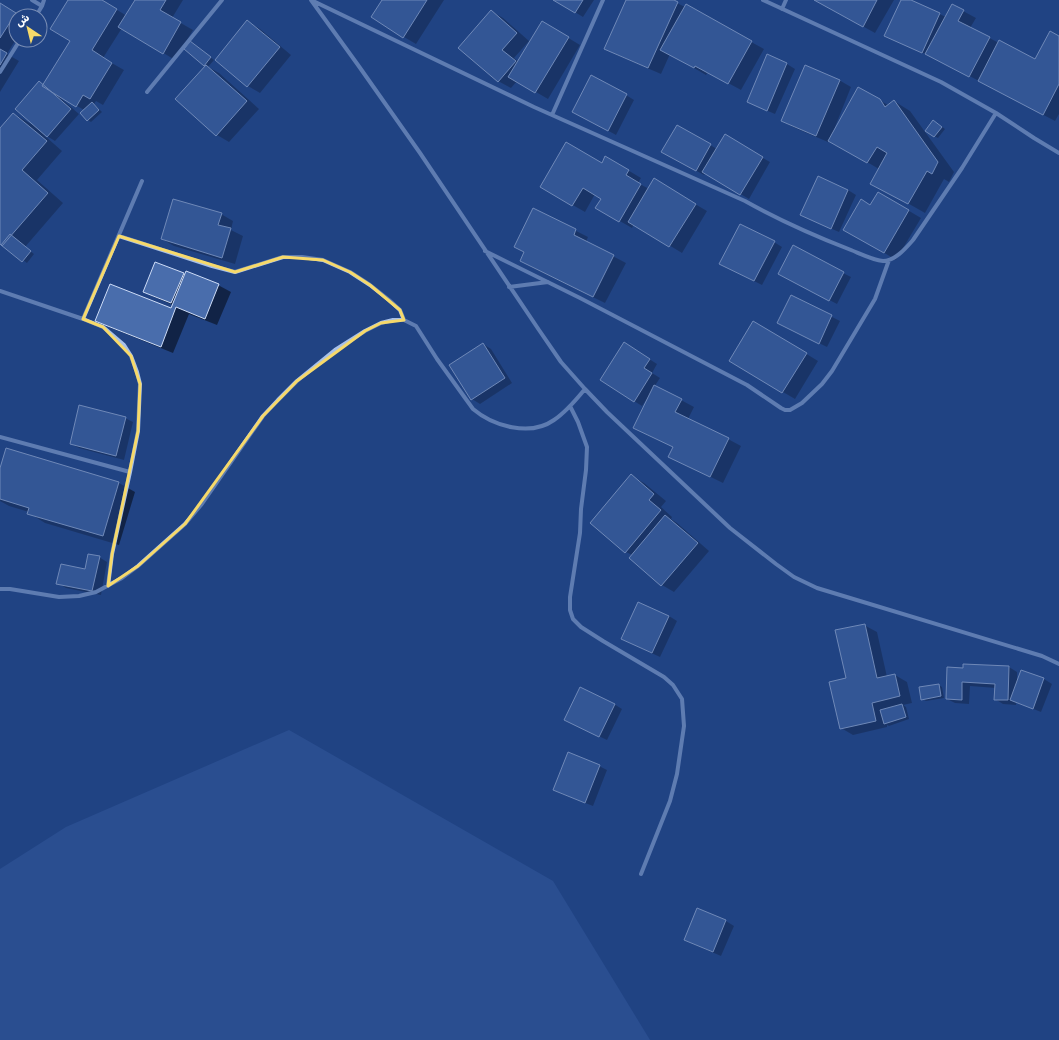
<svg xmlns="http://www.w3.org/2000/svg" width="1059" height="1040" font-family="Rubik,'Noto Sans Arabic',sans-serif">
<rect width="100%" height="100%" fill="#214383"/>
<path fill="#355ca1" d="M289,730L553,881L650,1040H0V869L66,827Z"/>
<path fill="#0007" d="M69,0H101L127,16L136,0H183L172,18L193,30L175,60L122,28L103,58L124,70L103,105L96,101L94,104L102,112L91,122L88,120L84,110L58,95H57L79,114L55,141L45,135V136L62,151L37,180L63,203L25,247L34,254L27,263L0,243V130L14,114L33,125L34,124L44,85L71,41Z
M383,0H444L416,44L404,37Z
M555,0H594L583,17Z
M627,0H671L685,7L686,6L764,49L741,90L708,72L706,75L670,54L661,74L617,55L605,48Z
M815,0H894L875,33Z
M902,0H909L946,17L952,5L976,18L970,28L999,43L1035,60L1059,37V114L1055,121L939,60L894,40Z
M0,4L20,16H16V39L7,54L19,61L0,92Z
M491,11L503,18L529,41L514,58L519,62L542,22L580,45L548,99L517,81L511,88L498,81Z
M248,22L260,29L291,55L260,93L248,86Z
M194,45L214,60L208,67L219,73L259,109L229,142L217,135L207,66L205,65Z
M767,56L787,64L795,69L775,114L756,106Z
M839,80L851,87L833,132L834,133L879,100L888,105L894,101L910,111L954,172L949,182L944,179L925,213L888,192L879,169L829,140L828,142L795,128L782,121Z
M626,95L634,100L616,135L581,116Z
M937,123L945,129L938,138L934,136Z
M677,126L717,149L725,136L770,162L749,199L705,173L704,175L662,152Z
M606,157L641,178L638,183L649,189L666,187L707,211L682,253L634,224L632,228L597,208L602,198L595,194L585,212L541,187L602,164Z
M848,190L856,195L839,232L809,219Z
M879,193L921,218L896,260L845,229L871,206Z
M533,209L588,237L586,242L626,263L605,303L533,268L521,261L525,253L515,247Z
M221,214L233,221L231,230L243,236L235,264L174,246L162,239Z
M774,242L782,247L762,285L728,268Z
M843,273L851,277L837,304L787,278Z
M183,274L218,285L231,292L217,325L189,314L173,353L109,327L96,320L172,309L173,305L152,296L144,291Z
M791,296L840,321L827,347L786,327Z
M766,329L818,361L795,399L730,361Z
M483,344L491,349L512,383L480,404L472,399Z
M632,348L657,364L652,373L660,378L654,387L681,400L694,407L688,419L728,439L741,446L723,483L682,463L674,447L647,435L649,398L648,397L642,406L634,401Z
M125,418L133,422L124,460L79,448L71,444Z
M7,449L119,483L135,492L119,545L45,523L29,513V512L9,506L0,501V471Z
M631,476L644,483L666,501L661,507L672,517L671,519L677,523L709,551L674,592L662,585L632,555L626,552Z
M99,557L107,562L101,595L66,588L58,583L86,570Z
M669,616L677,621L660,657L630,643L622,639Z
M864,625L877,632L887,677L895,675L907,682L912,703L903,705L906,707L909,719L889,726L887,725V727L853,735L841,728L847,679Z
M964,665L1009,667L1017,672V684L1022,671L1044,679L1052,684L1041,712L1016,702V705L1003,704L995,699L996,688L970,686L969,704L955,703L947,699L964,669Z
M939,685L942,687L944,698L926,701L922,699Z
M614,704L622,709L607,740L573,724Z
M599,766L607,770L593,806L562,794L554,790Z
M697,909L726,921L734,926L721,956L693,944L685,939Z"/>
<path fill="#496dac" stroke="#cddcf7" d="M68,0H102L117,9L92,50L112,63L90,99L83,95L76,107L42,86L70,41L50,29Z
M135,0H166L160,10L181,22L163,54L118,27Z
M382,0H427L403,38L371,17Z
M553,0H583L575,13Z
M626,0H674L678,2L648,68L604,49Z
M814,0H877L863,27Z
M901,0H911L940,13L922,53L884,36Z
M0,3L16,13L0,38Z
M686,4L752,41L728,84L695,66L694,68L660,50Z
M952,4L964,10L958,21L990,37L969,77L925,54Z
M491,10L517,33L502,50L516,61L498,82L458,48Z
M247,20L280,47L247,87L215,60Z
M542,21L569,37L535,93L508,77Z
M1050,31L1059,36V84L1043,115L978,81L999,40L1035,59Z
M190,41L211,57L204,66L184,49Z
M0,49L7,53L0,65Z
M767,54L787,63L767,111L747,102Z
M206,65L247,101L216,136L175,99Z
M805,65L840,80L816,136L781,121Z
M591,75L627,94L608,131L572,112Z
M39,81L71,109L47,137L15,109Z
M858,87L880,99L885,107L894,100L938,162L932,174L927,171L908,204L870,184L887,153L877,147L867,163L828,141Z
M92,102L99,110L87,121L80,113Z
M13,113L47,141L22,170L48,193L2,246L0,244V128Z
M933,120L942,127L934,137L925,131Z
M677,125L711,144L696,171L661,152Z
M725,134L763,157L740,195L702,172Z
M566,142L602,163L605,156L629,170L626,175L641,184L619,222L595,208L601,199L583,188L572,206L540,187Z
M818,176L848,190L831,229L800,215Z
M654,178L696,204L669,247L628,222Z
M878,192L909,210L884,253L843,230L861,199L870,205Z
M173,199L222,213L218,225L231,228L222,258L161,239Z
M533,208L576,229L574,235L614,255L593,297L520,261L524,252L514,247Z
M740,224L775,241L754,281L719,264Z
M10,234L31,251L22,262L1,245Z
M793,245L844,272L829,301L778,274Z
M155,262L184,273L171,303L143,292Z
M186,271L219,284L205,319L176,307L161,347L95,321L110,284L171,308Z
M791,295L832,315L819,344L777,323Z
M753,321L807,353L782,393L729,361Z
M624,342L650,359L644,368L652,373L634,402L600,380Z
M483,343L505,378L471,400L449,365Z
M654,385L682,399L675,412L729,438L710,477L668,457L673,447L633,428Z
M79,405L126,417L116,456L70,444Z
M6,448L119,482L103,536L27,514L29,508L0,499V468Z
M631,474L654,494L649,500L661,510L625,553L590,523Z
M665,515L698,543L661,586L629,558Z
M88,554L100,556L92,591L56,584L61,564L85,569Z
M638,602L669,616L652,653L621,639Z
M865,624L877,678L895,674L900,696L872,703L876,721L840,729L829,682L846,678L835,630Z
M963,664L1009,666L1008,700H994L995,684L962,682V700L946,699L947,667L963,668Z
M1021,670L1044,678L1033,709L1010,700Z
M939,684L941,696L921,700L919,687Z
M580,687L615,704L599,737L564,720Z
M902,704L906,717L884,724L880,710Z
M568,752L600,765L585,803L553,790Z
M697,908L726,920L713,952L684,940Z"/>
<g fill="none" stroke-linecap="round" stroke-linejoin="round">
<path stroke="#a8c0e9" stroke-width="4" d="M32,0L42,6
M311,0L358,65L420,153L539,330L561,362L585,389L607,412L730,528L776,564L794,577L817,588L1042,656L1059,664
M763,0L941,82L996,113L1034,138L1059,153
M313,1L534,107L745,201C779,220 815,236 851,250C861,254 873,260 883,261C895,261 906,248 913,240L962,168L996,113
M782,9L786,0
M36,16L42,6L44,0
M0,72L20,40
M147,92L222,0
M552,115L603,0
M119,236L212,266L235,272L283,257H302L323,260L350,272L370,285L389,300L400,310L404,320
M485,251L580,298L747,385L781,408L785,410H790L802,403L822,384L832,371L875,299L889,260
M509,287L548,282
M0,291L83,319L103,327L124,345L131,356L137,372L140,384L138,431L130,472L112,554L108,586
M83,319L142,181
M570,406L578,422L587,447L586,470L581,509L580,533L570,597V610L573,619L581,627L603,641L664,677L673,685L682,699L684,726L677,774L670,801L641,874
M0,437L130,472
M0,589H10L59,597L79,596L96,592L122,578L138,566L185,524L201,505L263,416L278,400L297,381L335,350L365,331L381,323L393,320H404L416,326L437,359L473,409C493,426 530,437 554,420C566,412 576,400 585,389"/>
</g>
<path d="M0 0H1059V1040H0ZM119,236L235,272L283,257L323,260L350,272L370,285L400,310L404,320L381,323L365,331L297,381L263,416L185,524L138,566L108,586L112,554L138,431L140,384L131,356L103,327L83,319Z" fill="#214383" fill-opacity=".55" fill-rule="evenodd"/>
<path fill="none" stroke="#f6d96a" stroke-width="3" stroke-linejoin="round" d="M119,236L235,272L283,257L323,260L350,272L370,285L400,310L404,320L381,323L365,331L297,381L263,416L185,524L138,566L108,586L112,554L138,431L140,384L131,356L103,327L83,319Z"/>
<g transform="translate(28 28) rotate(325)"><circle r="19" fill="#214383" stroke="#7a8eb5"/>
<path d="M0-3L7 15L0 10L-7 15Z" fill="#f6d96a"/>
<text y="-6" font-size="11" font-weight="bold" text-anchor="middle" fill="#ffffff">ش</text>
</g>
</svg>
